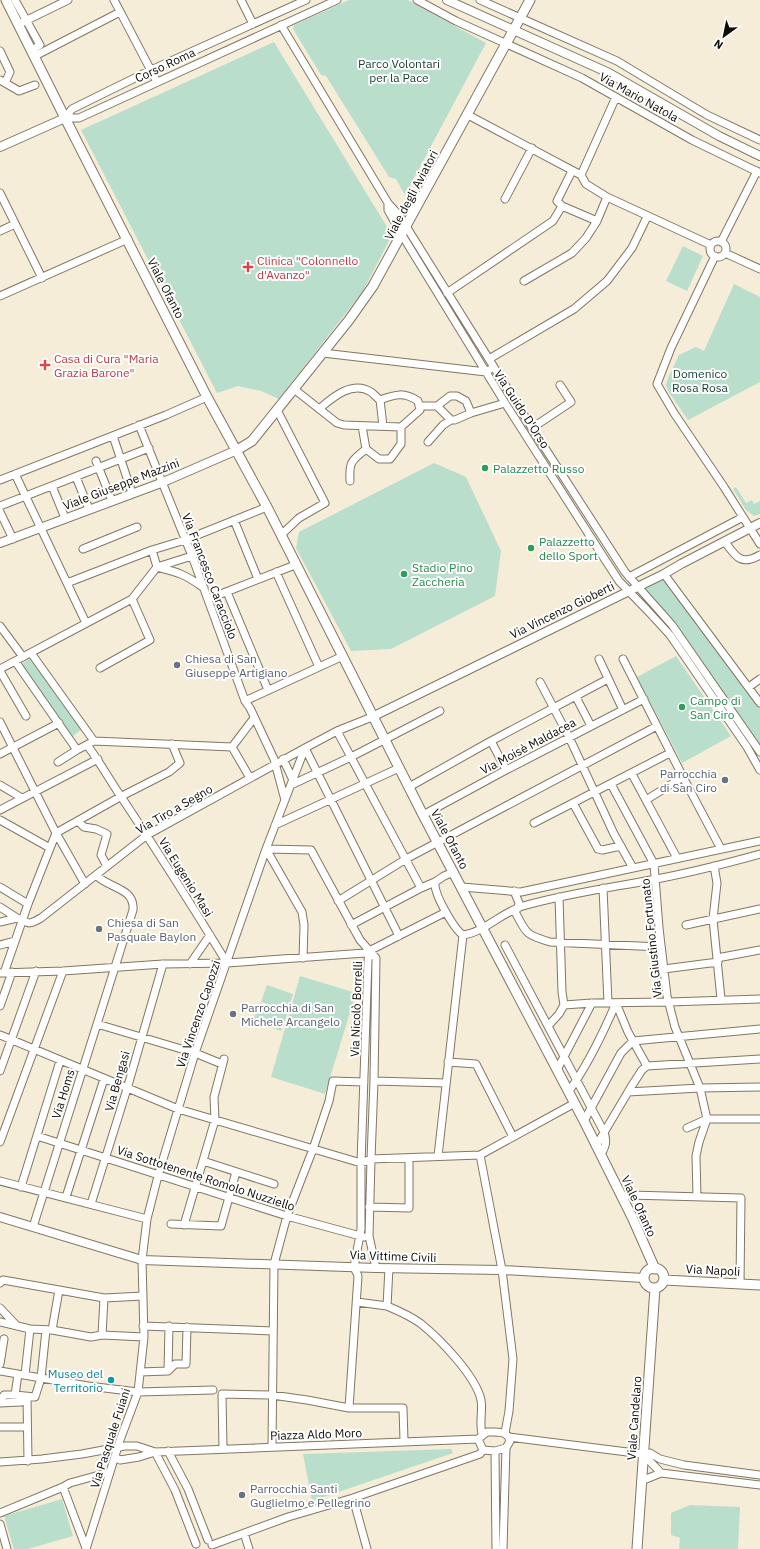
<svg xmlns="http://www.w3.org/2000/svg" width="760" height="1549" font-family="'IBM Plex Sans',sans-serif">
<rect width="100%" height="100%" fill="#f6edd8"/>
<path fill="#badecc" d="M349,0H408L486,43L405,195L396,179L389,177L326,76L321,75L293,29L294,25Z
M274,42L392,235L363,291L279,399L261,391L238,386L217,393L81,130Z
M683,246L703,256L687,291L666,281Z
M734,284L760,297V382L688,420L668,391L666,385L668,378L679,355L696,347L704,351Z
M434,463L466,477L501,551L495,596L391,649L351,651L296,548L299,532Z
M736,487L746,503L752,500L754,504L760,501V514L754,516L746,510L733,489Z
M663,577L760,707V745L695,654L642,588Z
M676,656L731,736L682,763L637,677Z
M31,658L82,729L73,736L71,735L22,667V664Z
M300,976L356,993L325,1094L271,1077Z
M267,985L293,994L288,1010L261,1002Z
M259,1003L288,1012L281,1031L253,1021Z
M451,1449L453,1453L312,1501L303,1454Z
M62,1499L73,1536L28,1549H14L4,1516Z
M690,1505L740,1507L738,1549H679L680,1538L671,1535V1513Z"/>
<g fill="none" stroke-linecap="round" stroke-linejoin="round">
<g stroke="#807765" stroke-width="9">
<path id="minor" d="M15,0L40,45L32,50
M114,0L157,82
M241,0L253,24
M417,0L456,21L582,78L692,140L760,173
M480,0L617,61L707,115L760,140
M23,22L68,0
M281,25L388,203V210L402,235L505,403L604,558L619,581L647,610L670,635L747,747L760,770
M0,51L10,72L5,83
M35,56L120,12
M0,80L19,91L35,85
M468,115L581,175
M65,118H79L337,0
M65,118L72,109L151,70L306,0
M572,171L557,201L562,206L597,221L607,197
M581,175L586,184L607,197L711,245
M581,175L616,97
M0,193L42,278
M505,199L532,148
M388,203L399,215L532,428L625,572L672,625L760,752
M0,231L15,224
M710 249a8 8 0 1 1 16 0a8 8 0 1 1-16 0Z
M721,242L757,171
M725,253L760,269
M715,256L671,348L657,384L674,413L724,487L760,544
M524,281L572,253L586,238L597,221
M447,293L553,221L562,206
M0,296L128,239
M323,353L486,372L489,370
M489,359L574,309L607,281L632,248L647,217
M294,389L337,423L344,425L401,427V444L390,459H379L366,449L362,426
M419,406H437L450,396H457L466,401L471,413L455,420H451L437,406
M319,409C332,398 352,380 371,392C374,394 377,398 380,400
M277,410L325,503L299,518L281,535
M471,413L505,403
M139,425L192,556L245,701L250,708L274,759L285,800
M383,426L380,400C396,394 404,392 418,401L420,410L401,427
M532,428L571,402L560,385
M113,436L132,493
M428,442L443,425L451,420
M96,461L112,501
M15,474L86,623
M76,477L89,509
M0,480L166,415L207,397
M350,481C349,462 351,461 366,449
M52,486L65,518
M0,506L149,448
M0,512L13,539
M234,520L258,579
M725,542C736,557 741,566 760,555
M83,549L137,527
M157,567C178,572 186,575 204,588
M157,567L192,556
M276,572L319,667
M664,574L760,703
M629,577L743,517
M67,583L152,550L185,540L267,507
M227,592L268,690
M208,599L295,565
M0,626L23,657
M599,659L623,710
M623,659L683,777L721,849
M15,661L77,750L94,741L31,653
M100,668L150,640L132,599
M0,669L132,599L157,567L152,550
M0,671L26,716
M540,682L569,737L614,834L633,868
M749,687L760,679
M576,697L591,726
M245,701L343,656
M0,722L56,833L85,884
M337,731L421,888
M94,741L232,747L250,778
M491,741L506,770
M87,745C100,762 110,781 122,798C158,852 193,907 227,963
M232,747L254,718
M305,748L399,936
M0,754L59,723
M283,759L293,780
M58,762L77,750
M632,774L677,858
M611,784L654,864L659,928L667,996L675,1027L700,1088L707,1119L699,1142L696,1156L697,1197
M0,785L22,798
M291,785L351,757L440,711
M409,787L491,741L608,679
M646,800L683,777
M573,803L598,849L602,850L621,846
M0,810L98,759
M423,815L506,770L644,699
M0,820L50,848
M78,821L84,827L96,829L107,834L101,855L107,866
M534,823L670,753
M275,825L399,768
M266,849L311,850L360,940L376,958L374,1081L371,1159L369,1236L376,1268
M266,849L302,912L304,925L303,958
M714,866L717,883L713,919L721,999
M454,872L444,876L435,882C433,893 454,929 463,935C485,932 502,912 523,906C565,894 608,888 651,880C688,873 724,864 760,854
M0,887L28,904
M462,887L521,892L760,841
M603,888L608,1003
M514,891L519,903L518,908
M338,901L406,859L657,726
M0,907L17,918
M514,910C527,933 523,934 550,942L661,947
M0,922L17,918C29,924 29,925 41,918L147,835L305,748L337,731L372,717
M351,925L421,888L435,882
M686,925L760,909
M0,945L15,941
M505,945L604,1132C607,1141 606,1146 601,1154
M717,958L760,950
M190,964L210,935
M664,969L718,962
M0,973L63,971L163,964L227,963L365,953L446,912
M4,973L28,904L56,833L120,797L169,772L180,763L172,744
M616,1003L628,1032L647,1066
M564,1005L592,1003L669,1002L760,999
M0,1006L12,972
M97,1024L195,1053L222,1064
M548,1026L559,1014L564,1005L562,992L559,897
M0,1035L178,1109L361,1163L371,1159L480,1155L575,1103
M448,1062L476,1064L513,1137
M557,1070L592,1003
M0,1071L36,971
M374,1081L446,1083
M569,1091C587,1066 604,1031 616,1003
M628,1092L700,1088L760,1087
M584,1121L621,1053L633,1041L760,1029
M687,1128L707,1119H760
M37,1136L287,1216L364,1237
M0,1142L63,971
M596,1146L631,1087L642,1070L647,1066L760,1059
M480,1155L502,1270L513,1359L509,1411L505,1433
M438,1156L463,935
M203,1161L274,1184
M0,1181L147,1219
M21,1187L60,1061
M621,1196L629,1195L741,1198L740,1284
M66,1197L104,1079
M91,1204L127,1089L163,964
M369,1207L409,1208V1159
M171,1224L221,1226L236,1172
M184,1225L215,1120L214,1097L224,1059
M33,1227L133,910C135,888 109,888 97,876
M389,1268L387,1306C399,1311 410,1316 420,1323C439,1338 476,1376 481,1400C483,1411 479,1422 482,1434
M0,1283L3,1280L104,1298L143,1296
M357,1302L387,1306
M0,1308L17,1326
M0,1322L30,1329L52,1330L91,1337L102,1335L144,1337
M143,1326L273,1331
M52,1330L59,1290
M102,1335L104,1298
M0,1364L4,1339
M0,1371L88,1386L138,1392L213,1390
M168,1371L169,1326
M140,1372L168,1371L175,1364H186L187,1327
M18,1374L15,1395L35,1397L41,1378L46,1330
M25,1375L30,1329
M27,1397L28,1461
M0,1401L4,1395H15
M0,1403L21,1402
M349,1408L358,1276L354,1267L361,1229V1163L368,960L370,951
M0,1427H27
M509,1437L643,1454L650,1453L660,1459L684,1465L760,1475
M272,1447L274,1264L287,1216L313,1149L329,1101L333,1081L364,1082
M223,1449L222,1394L272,1395L307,1400L349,1408H403L404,1441
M168,1451L188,1489L208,1540
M495,1451L496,1549
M155,1452L175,1490L196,1544
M643,1454L661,1473
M115,1457L120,1460L139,1457L155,1452L478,1439L487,1432C495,1432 508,1430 510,1441L506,1448L495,1451L483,1450L478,1439
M0,1462L42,1459L82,1454L125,1446H137L155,1452
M641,1481L661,1473L760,1485
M63,1487L86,1548
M353,1498L367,1549
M0,1513L63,1487L70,1483L110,1472
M0,1524L7,1549
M244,1533L249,1549
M212,1545L288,1517L353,1498L480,1454L483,1450
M86,1549L120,1440L138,1392L144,1337L142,1260L147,1219L158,1176L195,1053L266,849L305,748
M503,1549L506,1448"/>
</g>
<g stroke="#807765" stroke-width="10">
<path id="tertiary" d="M447,0L609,73L719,136L760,156
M0,147L65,118
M0,543L161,483L237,450
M372,717L664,574L681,564L760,523
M0,1217L142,1260L376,1268L502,1270L644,1278"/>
</g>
<g stroke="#807765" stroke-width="11">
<path id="secondary" d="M6,0L65,118L207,397L267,507L423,815L584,1121L632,1217L655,1269
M237,450L252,441L349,320L373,286L530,0
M644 1278a10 10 0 1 1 20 0a10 10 0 1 1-20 0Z
M664,1280L760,1285
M637,1549L655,1288"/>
</g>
<use href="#minor" stroke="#fff" stroke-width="7"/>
<use href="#tertiary" stroke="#fff" stroke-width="8"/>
<use href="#secondary" stroke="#fff" stroke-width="9"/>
</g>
<g fill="#e0444e" stroke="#fff" stroke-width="1.5">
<path d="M246 261h4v4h4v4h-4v4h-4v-4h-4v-4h4z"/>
<path d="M43 359h4v4h4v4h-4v4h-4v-4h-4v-4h4z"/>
</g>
<g fill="#2e9e5b" stroke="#fff" stroke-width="1.5">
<circle cx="485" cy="468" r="4"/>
<circle cx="531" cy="548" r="4"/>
<circle cx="404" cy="574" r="4"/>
<circle cx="682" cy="707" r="4"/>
</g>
<g fill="#6b7280" stroke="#fff" stroke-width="1.5">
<circle cx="177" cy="665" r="4"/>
<circle cx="725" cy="780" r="4"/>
<circle cx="99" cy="929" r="4"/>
<circle cx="233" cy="1014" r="4"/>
<circle cx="242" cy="1495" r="4"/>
</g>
<circle fill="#0f9aa8" stroke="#fff" stroke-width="1.5" cx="111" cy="1380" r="4"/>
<g text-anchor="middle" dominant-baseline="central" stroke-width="4" stroke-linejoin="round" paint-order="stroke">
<g font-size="12" fill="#184332" stroke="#fff">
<text x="399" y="63">Parco Volontari<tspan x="399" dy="14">per la Pace</tspan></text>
<text x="700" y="373">Domenico<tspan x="700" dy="14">Rosa Rosa</tspan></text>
</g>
<g font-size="12" fill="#0f0b05" stroke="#fff">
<text transform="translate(165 65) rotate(-25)">Corso Roma</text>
<text transform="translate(639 97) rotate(29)">Via Mario Natola</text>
<text transform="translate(411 195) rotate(-62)">Viale degli Aviatori</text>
<text transform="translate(166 288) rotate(63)">Viale Ofanto</text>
<text transform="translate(522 409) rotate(57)">Via Guido D'Orso</text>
<text transform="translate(121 484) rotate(-21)">Viale Giuseppe Mazzini</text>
<text transform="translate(210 576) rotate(69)">Via Francesco Caracciolo</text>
<text transform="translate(562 610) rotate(-26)">Via Vincenzo Gioberti</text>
<text transform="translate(528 746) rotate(-28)">Via Moisè Maldacea</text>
<text transform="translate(174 809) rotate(-30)">Via Tiro a Segno</text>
<text transform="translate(450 839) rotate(62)">Viale Ofanto</text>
<text transform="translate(186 877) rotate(58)">Via Eugenio Masi</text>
<text transform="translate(651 938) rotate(-96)">Via Giustino Fortunato</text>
<text transform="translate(356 1009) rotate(-88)">Via Nicolò Borrelli</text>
<text transform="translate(198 1014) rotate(-71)">Via Vincenzo Capozzi</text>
<text transform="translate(117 1081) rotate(-74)">Via Bengasi</text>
<text transform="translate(63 1094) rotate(-73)">Via Homs</text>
<text transform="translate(206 1178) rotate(18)">Via Sottotenente Romolo Nuzziello</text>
<text transform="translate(639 1206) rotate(65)">Viale Ofanto</text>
<text transform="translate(393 1256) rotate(2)">Via Vittime Civili</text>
<text transform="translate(713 1270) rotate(3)">Via Napoli</text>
<text transform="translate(634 1418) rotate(-86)">Viale Candelaro</text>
<text transform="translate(316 1434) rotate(-2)">Piazza Aldo Moro</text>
<text transform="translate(110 1438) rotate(-72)">Via Pasquale Fuiani</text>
</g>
<g font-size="12" fill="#be3a42" stroke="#fff" text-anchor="start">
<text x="257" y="260">Clinica "Colonnello<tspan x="257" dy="14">d'Avanzo"</tspan></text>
<text x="54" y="358">Casa di Cura "Maria<tspan x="54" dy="14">Grazia Barone"</tspan></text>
</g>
<g font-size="12" fill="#27864d" stroke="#fff" text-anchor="start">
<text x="493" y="468">Palazzetto Russo</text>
<text x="539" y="541">Palazzetto<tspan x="539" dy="14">dello Sport</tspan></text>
<text x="412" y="567">Stadio Pino<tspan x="412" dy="14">Zaccheria</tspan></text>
<text x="690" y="700">Campo di<tspan x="690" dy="14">San Ciro</tspan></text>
</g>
<g font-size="12" fill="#5b616d" stroke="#fff" text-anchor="start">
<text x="185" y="658">Chiesa di San<tspan x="185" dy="14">Giuseppe Artigiano</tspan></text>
<text x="717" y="773" text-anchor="end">Parrocchia<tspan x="717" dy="14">di San Ciro</tspan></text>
<text x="107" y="922">Chiesa di San<tspan x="107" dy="14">Pasquale Baylon</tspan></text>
<text x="241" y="1007">Parrocchia di San<tspan x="241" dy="14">Michele Arcangelo</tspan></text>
<text x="250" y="1488">Parrocchia Santi<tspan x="250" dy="14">Guglielmo e Pellegrino</tspan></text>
</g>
<g font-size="12" fill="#0d838f" stroke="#fff" text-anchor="end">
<text x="103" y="1373">Museo del<tspan x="103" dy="14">Territorio</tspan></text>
</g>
</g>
<g transform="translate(724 36) rotate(213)" stroke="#ffffff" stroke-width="3" paint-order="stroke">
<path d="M0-3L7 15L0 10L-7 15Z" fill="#0f0b05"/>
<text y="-6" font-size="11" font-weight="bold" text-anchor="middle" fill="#0f0b05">N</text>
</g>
</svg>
